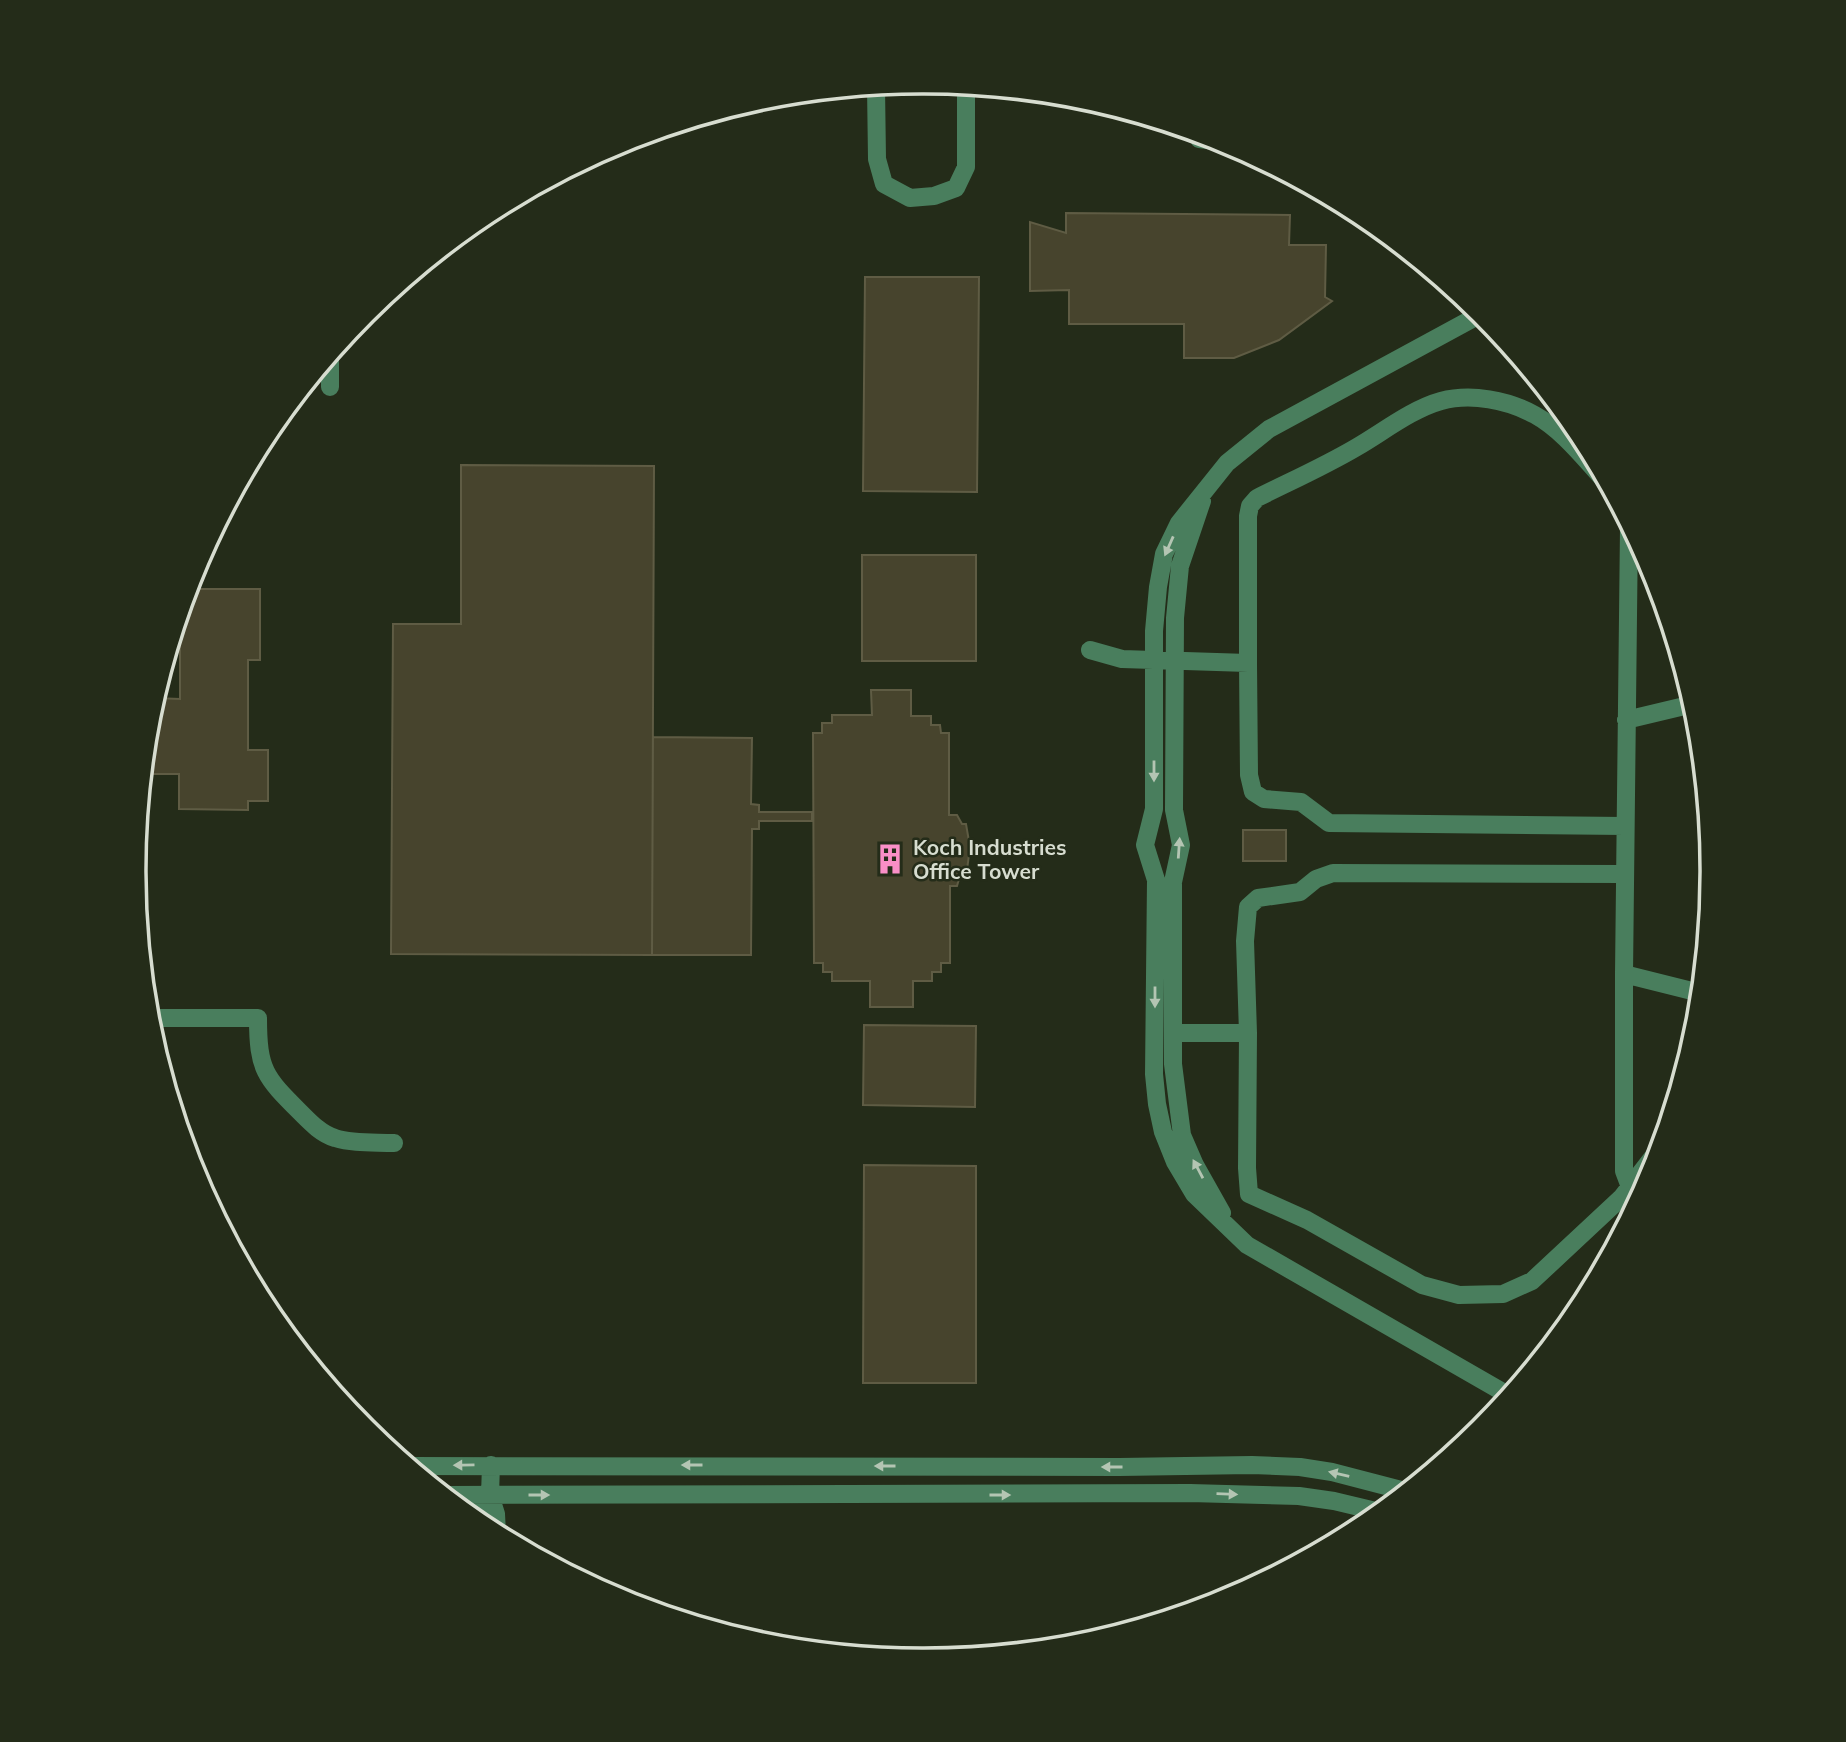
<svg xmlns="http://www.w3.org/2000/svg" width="1846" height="1742" font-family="Mulish,sans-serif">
<rect width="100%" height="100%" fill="#242c19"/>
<path fill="#47442d" stroke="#5f5c44" stroke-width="2" d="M1066,213L1290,215L1289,245H1326L1325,297L1332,301L1279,340L1234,358H1184V324H1069V290L1030,291V222L1066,233Z
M865,277H979L977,492L863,491Z
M461,465L654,466L652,955L391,954L393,624H461Z
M862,555H976V661H862Z
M188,589H260V660H248V750H268V801H248V810L179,809V774H150V795H142L149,717L155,698L180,699V617Z
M871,690H911V716H931V725H940L941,733H949V815H957L962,824H966L970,847L967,870L961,872L957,886H950V963H941V972H932V981H913V1007H870V981H832V972H823V963H814L813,733H822V723H832V715H872Z
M653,737L752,738L751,804L759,805V812H812V821H759V829H752L751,955H652Z
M1243,830H1286V861H1243Z
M864,1025L976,1026L975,1107L863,1105Z
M864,1165L976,1166V1383H863Z"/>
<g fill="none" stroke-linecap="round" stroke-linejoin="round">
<path stroke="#497e5d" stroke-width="18" d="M876,87L877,159L884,184L910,198L934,196L956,188L966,167V87
M1199,134V139L1225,142
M1481,314L1269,429L1227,463L1179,523L1164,554L1158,587L1154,631V809L1145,845L1156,880L1154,1074L1157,1104L1163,1132L1175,1162L1194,1194L1247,1245L1508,1395
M330,357V387
M1202,501L1180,566L1175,618L1174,810L1181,845L1173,882V1064L1182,1135L1195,1165L1222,1213
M1629,527L1624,974V1171L1630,1187L1638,1198
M1090,650L1122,659L1248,663V516L1250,506L1257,498C1291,481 1325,466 1357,447C1383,432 1412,409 1441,401C1471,393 1508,400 1535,415C1562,430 1583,457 1604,480
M1248,663L1249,775L1253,792L1264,799L1301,802L1329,823L1625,826
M1626,720L1693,704
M1624,974L1700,993
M149,1018H258C258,1070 265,1077 300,1112C310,1122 321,1134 335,1138C354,1144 375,1142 394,1143
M1173,1033H1248L1247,1168L1249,1194L1307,1220L1422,1285L1459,1295L1503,1294L1532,1281L1622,1197L1659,1149
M1248,1033L1245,941L1248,907L1258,898L1300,892L1316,879L1333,873L1625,874
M491,1465L490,1495L496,1514L497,1533
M410,1466L1119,1467L1252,1465L1300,1467L1332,1472L1405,1491
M446,1495L1190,1493L1299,1496L1334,1501L1380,1512
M473,1517L490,1495"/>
</g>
<defs><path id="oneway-solid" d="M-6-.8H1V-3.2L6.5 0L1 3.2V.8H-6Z" transform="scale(1.75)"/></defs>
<g fill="#b4c5b3">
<use href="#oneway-solid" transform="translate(1169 546) rotate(114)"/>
<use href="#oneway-solid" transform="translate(1154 771) rotate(90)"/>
<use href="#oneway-solid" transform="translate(1179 848) rotate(-86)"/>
<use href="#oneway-solid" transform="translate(1155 997) rotate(90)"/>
<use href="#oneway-solid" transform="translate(1198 1169) rotate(-118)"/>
<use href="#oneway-solid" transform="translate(464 1465) rotate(179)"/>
<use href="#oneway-solid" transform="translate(692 1465) rotate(-180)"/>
<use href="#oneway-solid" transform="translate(885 1466) rotate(-180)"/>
<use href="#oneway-solid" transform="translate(1112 1467) rotate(-180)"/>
<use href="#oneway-solid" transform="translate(1339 1474) rotate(-167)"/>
<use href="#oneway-solid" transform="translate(1227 1494) rotate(2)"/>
<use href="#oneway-solid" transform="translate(539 1495)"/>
<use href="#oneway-solid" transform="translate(1000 1495)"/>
</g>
<defs>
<g id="building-bare" transform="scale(2.415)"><path d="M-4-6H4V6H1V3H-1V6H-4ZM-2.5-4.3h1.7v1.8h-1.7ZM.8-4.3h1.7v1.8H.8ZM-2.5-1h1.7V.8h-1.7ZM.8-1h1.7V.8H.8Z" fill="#fa8fc7" stroke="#242c19" stroke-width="2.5" paint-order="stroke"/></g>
</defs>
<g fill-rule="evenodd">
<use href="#building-bare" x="890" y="859"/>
</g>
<g text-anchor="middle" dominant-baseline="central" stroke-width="5" stroke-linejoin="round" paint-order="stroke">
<g font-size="21" font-weight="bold" fill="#d7ddd0" stroke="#242c19" text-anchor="start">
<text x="913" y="847">Koch Industries<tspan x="913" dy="24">Office Tower</tspan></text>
</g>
</g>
<path d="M0 0H1846V1742H0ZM922 94H924A776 776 0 0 1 1700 870V872A776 776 0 0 1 924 1648H922A776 776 0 0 1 146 872V870A776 776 0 0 1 922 94Z" fill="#242c19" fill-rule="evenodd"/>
<path fill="none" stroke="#d7ddd0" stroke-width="3.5" d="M922 94H924A776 776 0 0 1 1700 870V872A776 776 0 0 1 924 1648H922A776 776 0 0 1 146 872V870A776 776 0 0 1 922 94Z"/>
</svg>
